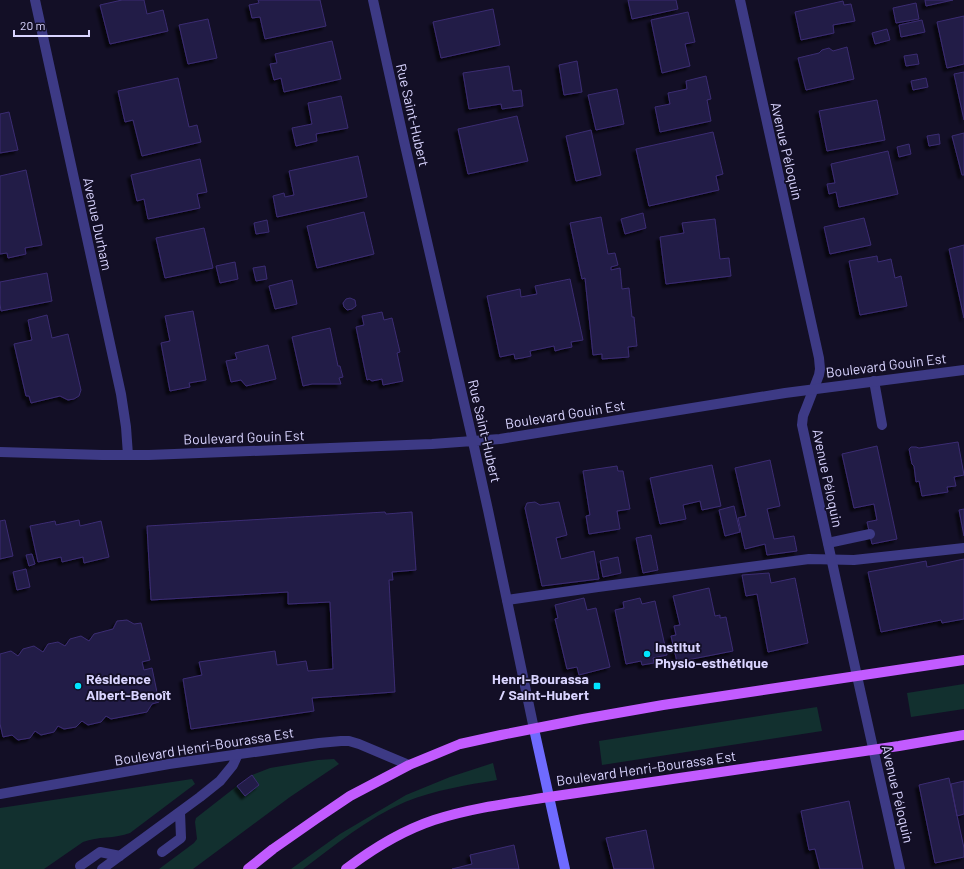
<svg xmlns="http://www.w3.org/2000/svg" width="964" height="869" font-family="Barlow,sans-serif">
<defs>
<filter id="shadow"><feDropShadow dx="-3.5" dy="3.5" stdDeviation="1" flood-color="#0009"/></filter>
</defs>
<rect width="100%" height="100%" fill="#130f26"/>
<path fill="#12302f" d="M964,684V709L911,717L907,693Z
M817,707L822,731L602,765L599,741Z
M334,759L339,764L290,797L193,869H159L194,843L197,839L195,822L196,818L237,786L245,796L259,785L252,775L270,768L318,760Z
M493,763L497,780C466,785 435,790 405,802C368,818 335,845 303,869H291L340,834L406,795L450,777Z
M192,779L195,784L130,833C115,839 98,836 83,842L44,869H0V808Z"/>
<path fill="#241b47" stroke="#3b2d73" filter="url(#shadow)" d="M122,0H144L147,14L163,10L168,31L110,44L100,5Z
M258,0H320L326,26L265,39L260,17L252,18L249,5L259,3Z
M628,0H676L678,9L632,19Z
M925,0H953L926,6Z
M843,1L844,5L851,4L855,21L833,25L834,33L801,40L795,12Z
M916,3L919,19L896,23L893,8Z
M493,9L500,45L441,58L433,22Z
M688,12L695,42L685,44L690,66L662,73L651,20Z
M964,16V64L947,68L937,22Z
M208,19L217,58L188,64L179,25Z
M922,20L925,32L901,37L899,25Z
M887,29L890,40L875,44L872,33Z
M332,41L341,79L284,92L281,78L274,80L270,64L277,63L275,54Z
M847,47L854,79L806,90L798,58L819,53L822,50L829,48L833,51Z
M917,54L919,64L906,66L904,56Z
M577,61L582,92L564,95L559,65Z
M509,66L513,91L521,90L523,106L502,109L501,104L469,109L463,73Z
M964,72V120L954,74Z
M706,76L711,99L707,100L711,121L660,132L655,107L670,104L668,93L687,89L686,81Z
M178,78L189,127L197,125L201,142L142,156L133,120L125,122L118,91Z
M926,78L928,87L913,90L911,81Z
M617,89L624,124L596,130L588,95Z
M341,96L348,128L316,134L317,141L296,146L292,128L312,124L308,103Z
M877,100L885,140L827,151L819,111Z
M9,112L18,150L0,153V114Z
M517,116L528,161L468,174L458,129Z
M591,130L601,175L576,181L566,136Z
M713,132L723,174L716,176L719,190L649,206L636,149Z
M964,133V175H962L952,136Z
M939,134L940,144L929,146L927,136Z
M909,144L911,154L899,157L897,147Z
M888,151L898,194L839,207L836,192L829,194L827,184L835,183L831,164Z
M358,156L367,197L277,217L273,196L284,193L285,197L294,195L289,171Z
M200,159L207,192L197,194L200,208L148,219L144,199L137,201L131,175Z
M26,170L42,245L25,248L26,254L8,258L7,253L0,254V176Z
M364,212L374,254L317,268L307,226Z
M643,213L646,228L625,234L621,219Z
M601,217L608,254L615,253L618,265L611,267V270L620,268L622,289L629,288L632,317H634L637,346L628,347L629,357L602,359V354L593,355L585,278L582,279L570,223Z
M864,218L871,245L830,254L824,227Z
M715,219L720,259L729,258L731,276L666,284L660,237L684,233L682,223Z
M267,220L269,232L256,234L254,223Z
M204,228L213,268L165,278L156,238Z
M964,245V318L949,249Z
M877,256L878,262L891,259L895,278L901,276L907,306L860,315L849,261Z
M235,262L238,279L220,283L216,266Z
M265,266L267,279L256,281L253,268Z
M47,273L52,301L1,311L0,304V282Z
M570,279L583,340L571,342L572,347L562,349L555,351L554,346L530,351L531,356L522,358L515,359L514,354L500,357L487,296L520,289L521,297L537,294L535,286Z
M292,280L297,304L275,309L269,286Z
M350,298L355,300L356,306L352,309L347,310L344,307L343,303L346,299Z
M193,311L206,380L189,383L190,387L170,391L161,343L170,341L165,316Z
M382,312L384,320L392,318L400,352L397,353L403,381L383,385L382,379L372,381L369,379L367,380L356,327L364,325L362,316Z
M47,315L52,338L68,334L81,390L79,396L74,399L68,400L60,396L31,403L29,396H26L14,344L32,340L28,320Z
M330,328L338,366H340L343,377L339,378L341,384H312L303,386L292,337Z
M268,345L276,379L246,386L241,380L231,382L226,361L237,359L235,353Z
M958,442L964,475L954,477L956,486L947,487L948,492L922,496L919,481L916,482L914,466L912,464L909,449L911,447H916L919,448Z
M877,446L897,539L872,544L867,522L877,520L874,504L854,508L842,454Z
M770,460L780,506L767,509L774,539L794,536L797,551L767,555L765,544L745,549L738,518L746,516L735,468Z
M712,465L721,506L702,510L700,501L683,505L686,519L660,524L650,478Z
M617,466L618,471H623L630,509L617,511L620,529L589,534L586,516L590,515L583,471Z
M535,502L540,505L559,502L567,535L556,538L561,559L594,551L599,579L542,586L525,508L527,503Z
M734,506L740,532L725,536L719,510Z
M964,509V536L959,510Z
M385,512L386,514L412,512L416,570L392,572L393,580H389L395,692L312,698L314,711L191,729L183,679L202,675L199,662L275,651L277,665L306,661L308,671L333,669L330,602L288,604V592L151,600L147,526Z
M5,520L13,556L0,559V521Z
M79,520L80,526L101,521L109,557L84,563L83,557L62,562L61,557L38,562L30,526L55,521L56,525Z
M651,535L658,570L643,573L636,538Z
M32,554L35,564L29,566L26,555Z
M618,557L621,573L603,577L600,561Z
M964,559V619L942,623L941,620L881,632L868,572L926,561L927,567Z
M26,569L30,587L17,590L13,572Z
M769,573L771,583L795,578L808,643L768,652L757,594L746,596L742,575Z
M709,588L715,616L720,615V618L726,617L733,651L677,662L671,636L676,635L674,626L680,625L673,596Z
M584,598L587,610L596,608L610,667L579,675L577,667L567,669L555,619L558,618L555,605Z
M640,598L642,604L655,601L667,655L653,658L654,663L642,665L641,661L626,664L615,610L624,608L623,602Z
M127,620L134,624L141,623L150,660L142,662L144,670L152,668L159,702L152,704L147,712L111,719L106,716L101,722L88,725L82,721L76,727L64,729L58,726L54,732L41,735L35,731L30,738L18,740L12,735L3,737L0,724V654L11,651L18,656L23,649L34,646L43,652L48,644L58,642L65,646L70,639L81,636L89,641L94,634L113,629L117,621Z
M252,775L259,785L245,796L237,786Z
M949,778L964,848V857L935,863L919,785Z
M964,781V814L957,816L951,784Z
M849,801L863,869H820L815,849L809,850L801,811Z
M646,830L654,869H614L606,838Z
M514,845L519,869H452L472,864L470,855Z"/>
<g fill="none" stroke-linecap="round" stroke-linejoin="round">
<path stroke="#3d3a85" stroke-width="10" d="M874,381L882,425
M828,543L870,534
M507,600L598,587L809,559L854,560L964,548
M162,852L181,838L180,812
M80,866L100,852L120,856
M102,869L200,797L220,781L233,765L238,754"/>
<path stroke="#3d3a85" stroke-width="10" d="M35,0L121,394L126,427L128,455
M373,0L404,141L473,442
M740,0L819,358L820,369L819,375L807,406L803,416L802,425L857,676L900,869
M0,794L169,764L319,743L341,741H349L359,744L409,765"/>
<path stroke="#3d3a85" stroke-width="10" d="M473,442L488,510L534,729
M0,452L102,455H149L432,444L500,439L785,393L964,370"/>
<path stroke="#6f6bff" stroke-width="10" d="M534,729L565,869"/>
<path stroke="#c25bff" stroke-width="10" d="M248,869L273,849L316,819L350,796L409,765L460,744L501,735L583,719L663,705L830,680L964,660
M346,869C371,850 404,830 434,820C471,808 511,803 549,797L899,746L964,735"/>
</g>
<g fill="#00e5ff" stroke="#130f26" stroke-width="1.5">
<circle cx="647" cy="654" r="4"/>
<circle cx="78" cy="686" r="4"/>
<rect x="593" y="682" width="8" height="8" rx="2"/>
</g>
<g text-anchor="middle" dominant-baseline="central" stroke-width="3.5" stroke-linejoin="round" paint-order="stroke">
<g font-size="14" fill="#d9d4ff" stroke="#130f26">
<text transform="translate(413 115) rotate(77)">Rue Saint-Hubert</text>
<text transform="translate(787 151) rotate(77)">Avenue Péloquin</text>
<text transform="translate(98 224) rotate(78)">Avenue Durham</text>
<text transform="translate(886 365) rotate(-7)">Boulevard Gouin Est</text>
<text transform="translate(565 414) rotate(-9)">Boulevard Gouin Est</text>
<text transform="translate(485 431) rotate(77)">Rue Saint-Hubert</text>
<text transform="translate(244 437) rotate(-2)">Boulevard Gouin Est</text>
<text transform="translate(828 478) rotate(78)">Avenue Péloquin</text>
<text transform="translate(204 746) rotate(-9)">Boulevard Henri-Bourassa Est</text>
<text transform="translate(646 768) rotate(-8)">Boulevard Henri-Bourassa Est</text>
<text transform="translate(898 794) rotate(77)">Avenue Péloquin</text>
</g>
<g font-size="14" font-weight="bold" fill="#d9d4ff" stroke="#130f26" text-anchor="start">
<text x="655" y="646">Institut<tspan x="655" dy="16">Physio-esthétique</tspan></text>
<text x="86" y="678">Résidence<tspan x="86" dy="16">Albert-Benoît</tspan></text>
<text x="589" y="678" text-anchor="end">Henri-Bourassa<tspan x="589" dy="16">/ Saint-Hubert</tspan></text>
</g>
</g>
<path d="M14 30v6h75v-6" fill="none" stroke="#d9d4ff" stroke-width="2"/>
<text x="20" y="30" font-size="12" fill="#d9d4ff" stroke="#130f26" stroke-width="3" paint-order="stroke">20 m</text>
</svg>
